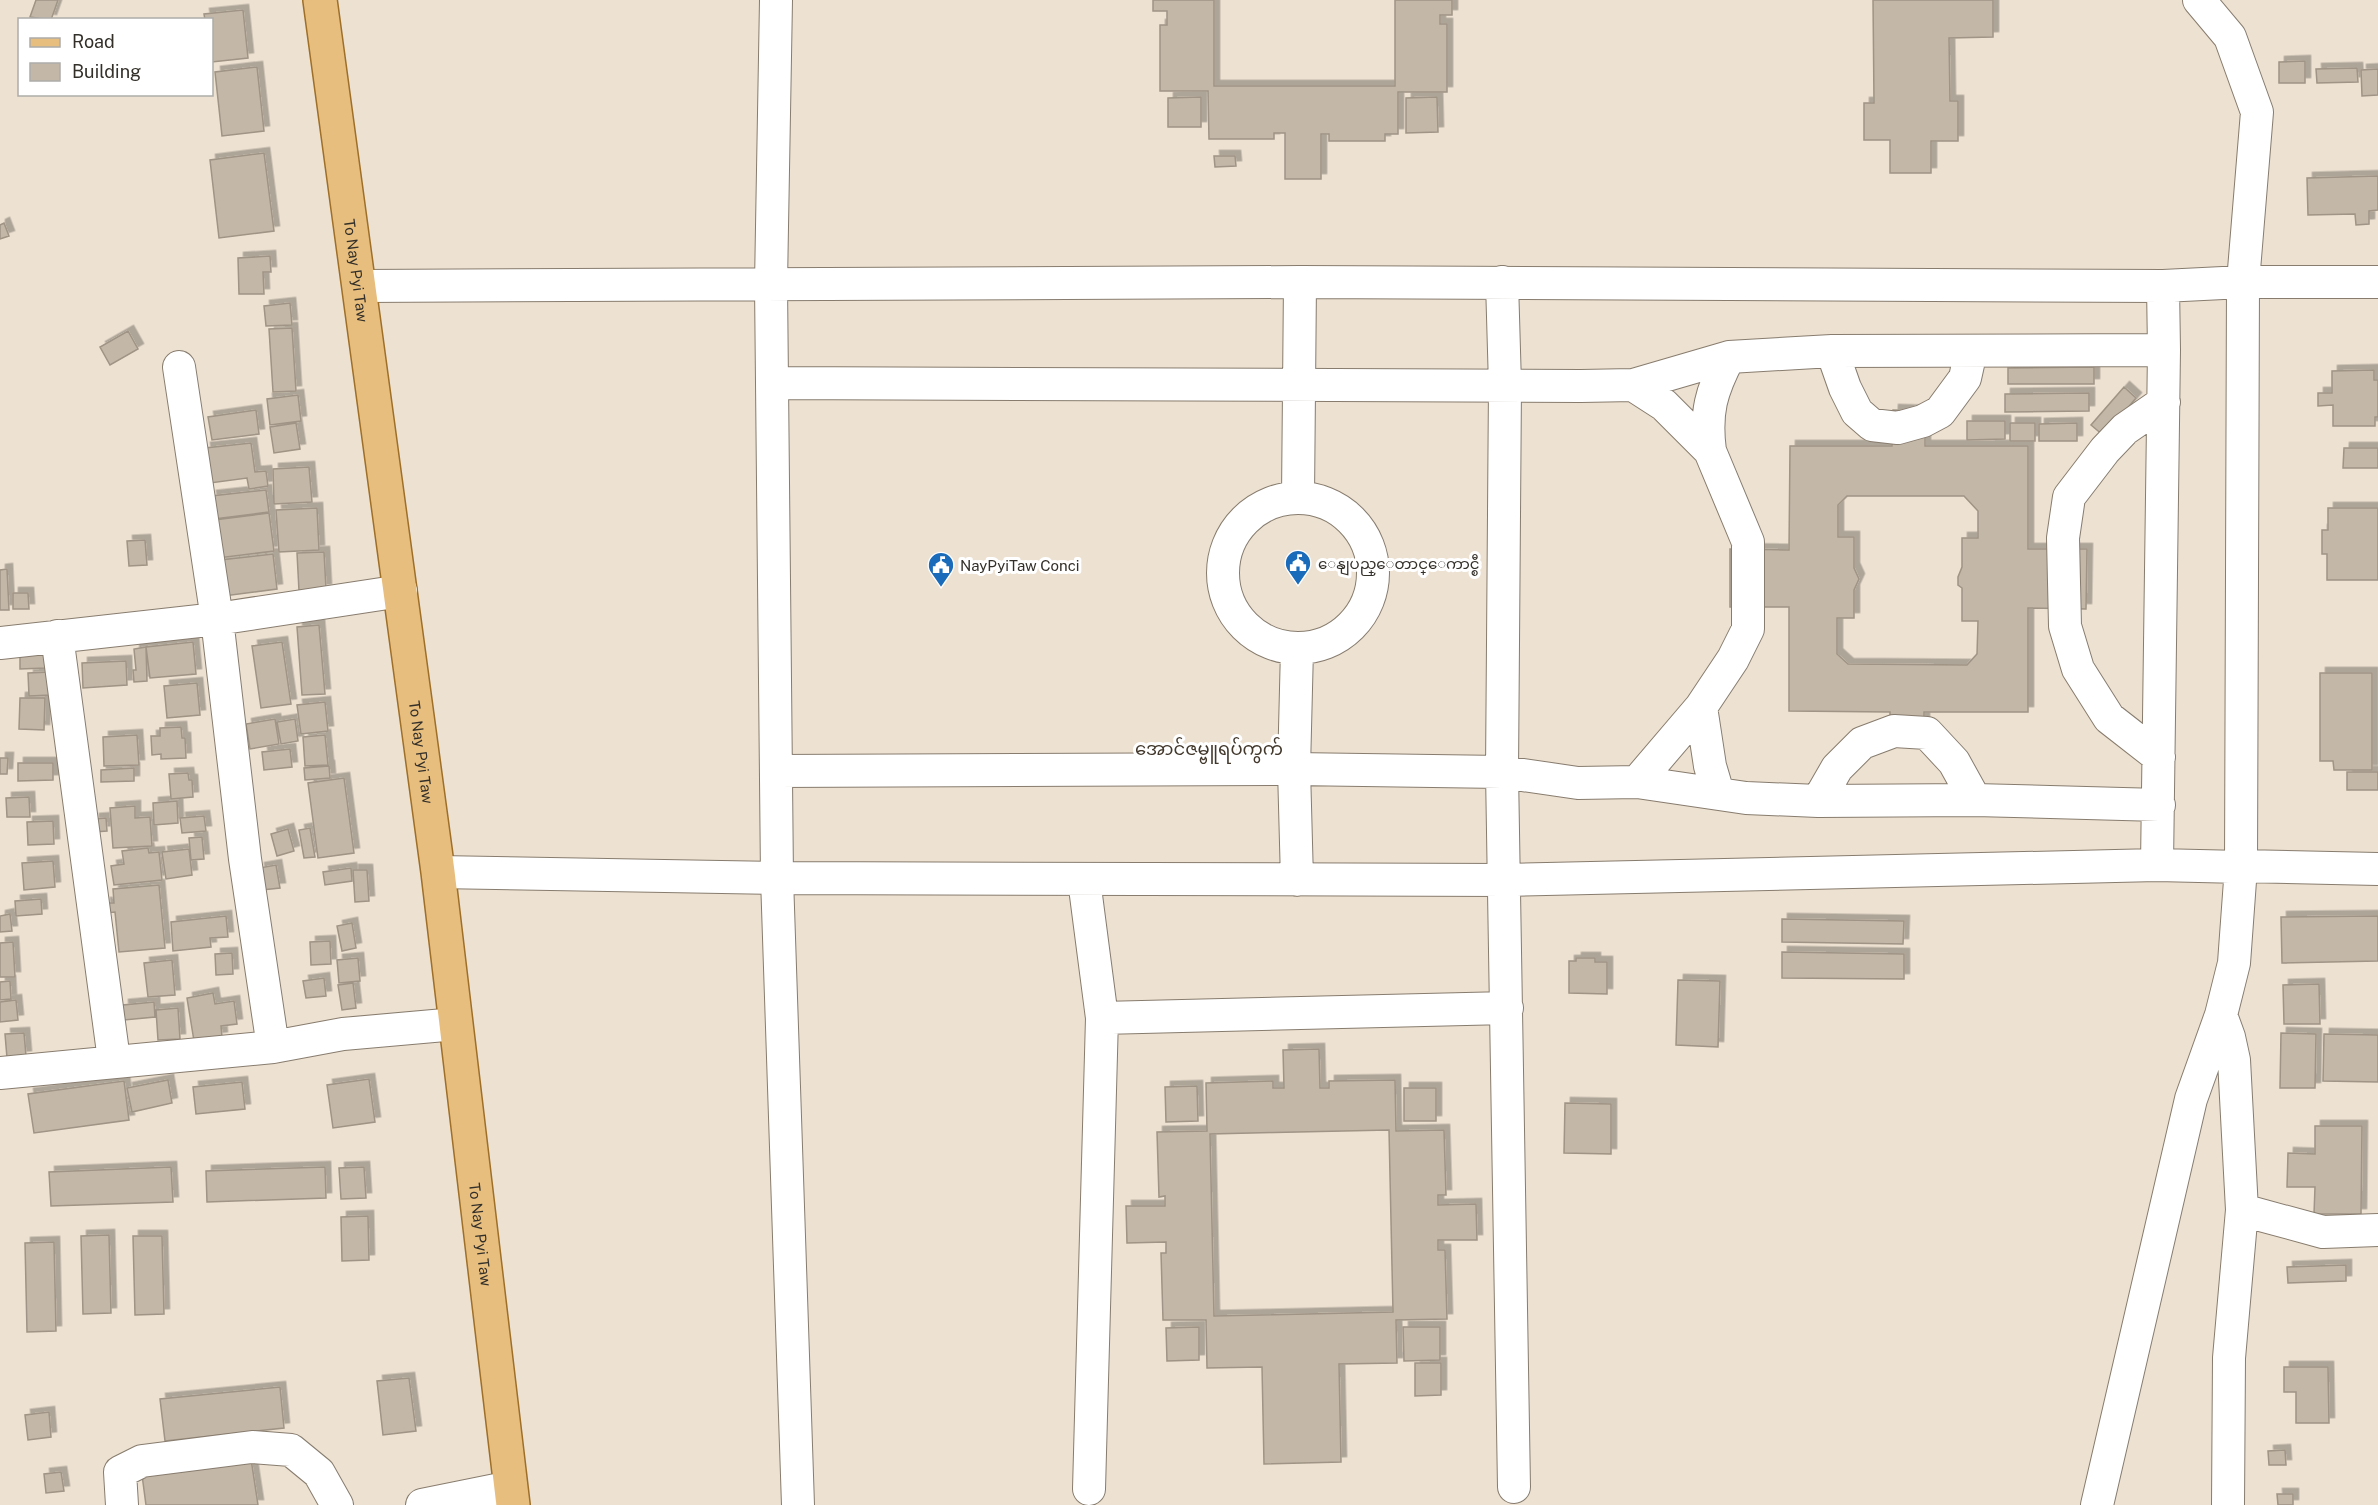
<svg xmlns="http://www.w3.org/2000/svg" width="2378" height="1505" font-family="'Public Sans','Noto Sans Myanmar',sans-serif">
<defs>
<filter id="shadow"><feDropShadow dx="5.5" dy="-5.5" stdDeviation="0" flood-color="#0004"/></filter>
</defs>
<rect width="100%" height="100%" fill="#ede1d1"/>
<path fill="#c3b7a8" stroke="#9f9485" stroke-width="1.5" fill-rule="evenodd" filter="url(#shadow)" d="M36,0H58L51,20L30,17Z
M1153,0H1214V86H1395V0H1452V15H1440V24H1447V92H1398V134H1385V141H1329V134H1321V179H1285V133H1274V139H1209L1208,91H1160V25H1167V11H1153Z
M1873,0H1993V37L1949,38L1950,101H1958V141H1931V173H1890V140H1864V103H1874Z
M243,10L248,58L212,62V20H205L204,14Z
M2305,61V83H2279V62Z
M257,67L264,131L222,136L215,72Z
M2357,68L2358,82L2317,83L2316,69Z
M2378,69V95L2362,96L2361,70Z
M1201,97V127H1168V98Z
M1437,97L1438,132L1406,133V98Z
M264,153L274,231L219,238L210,160Z
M1214,156H1235L1236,166L1215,167Z
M2378,176V210L2369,211V224L2356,225L2355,214L2308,215L2307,178Z
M4,223L9,236L0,239V225Z
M270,256L271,272H263L264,294H239L238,258Z
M290,303L292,325L266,326L264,306Z
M292,328L296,391L273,392L269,329Z
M128,331L138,349L110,365L100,347Z
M2094,367V384H2008V368Z
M2374,370V380H2378V417H2375V426H2333V405L2318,406V393H2332V371Z
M2124,387L2136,398L2104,436L2091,425Z
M2089,393V411L2005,412V394Z
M298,395L301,421L270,425L267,399Z
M256,410L259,434L212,440L208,417Z
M1893,410L1925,411V446H2028V549H2087L2086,609L2028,608V712H1924V747H1890V712L1789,711V607H1730V549L1789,550L1790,446H1892ZM1847,496H1964L1978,511V538H1962V567L1958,577V585L1962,588V621H1978L1977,654L1967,665L1848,664L1837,654V618H1854V590L1859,579L1854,568V537H1838V505Z
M1967,421H2005V439L1967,440Z
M296,423L300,449L274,453L270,427Z
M2010,423H2035V441H2010Z
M2077,423V441H2039V424Z
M251,443L255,472L266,471L268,486L249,489L247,478L210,483L205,448Z
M2344,448H2378V468H2343Z
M309,467L312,502L274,504L273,469Z
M266,490L269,512L214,519L211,496Z
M317,508L319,550L279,552L276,510Z
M2328,508H2378V580H2327V554H2322V530H2328Z
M269,513L274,551L218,558L214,520Z
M145,540L147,565L129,566L127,541Z
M324,552L326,589L299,591L297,553Z
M273,554L277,589L224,596L220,560Z
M7,569L9,610H0V570Z
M13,593H28L29,609H13Z
M319,625L325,694L302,695L297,627Z
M193,642L196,674L150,678L146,647Z
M282,642L291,704L261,708L252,646Z
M146,647L147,681L134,682L133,670H136L134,649Z
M46,651V668L20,669V652Z
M126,661L127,685L83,688L82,663Z
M50,672L51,695L29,696L28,673Z
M2320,673H2372V770H2334L2333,761H2320Z
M197,683L200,715L167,718L164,686Z
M20,698H45L44,730L19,729Z
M325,702L328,731L301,734L297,705Z
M275,719L279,744L250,749L246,724Z
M295,719L298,741L281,744L277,722Z
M181,727L182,738H185L186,758L161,759V754L152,755L151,736H160V728Z
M137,735L139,765L104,766L103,737Z
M325,735L328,765L305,766L303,737Z
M290,749L292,767L264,770L262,752Z
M0,758H8L7,774H0Z
M18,763H53V780L18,781Z
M329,766L330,778L305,780L304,768Z
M134,768V781L101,782V770Z
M2347,772H2378V790H2347Z
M188,773L189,780H192L193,797L171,799L169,774Z
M344,778L354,853L318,858L308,783Z
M29,797L30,817H7L6,798Z
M177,801L178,823L154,825L153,803Z
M135,806V818L150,817L152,846L113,848L110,808Z
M204,816L206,831L182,833L180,818Z
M106,818L107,831L94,832V819Z
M53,821L54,844L28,845L27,822Z
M310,828L315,857L304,858L299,830Z
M288,829L294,851L277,856L271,834Z
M202,837L204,859L191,860L189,838Z
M148,848L149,853L159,852L162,880L114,885L111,866L124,864L122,851Z
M189,849L192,875L166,879L162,852Z
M53,861L55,887L24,890L22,863Z
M276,865L280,888L262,890L259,868Z
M351,868L352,881L325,885L323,872Z
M353,870H367L369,901L355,902Z
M159,885L165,948L119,952L115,912L106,913L105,903H114L113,889Z
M41,899L42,914L16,916L15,901Z
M10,914L12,931L0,932V916Z
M226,916L228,937L210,938L211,947L173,951L171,922Z
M2378,916V961L2282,963L2281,917Z
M1782,919L1904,921L1903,944L1782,942Z
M352,923L356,948L342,951L337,926Z
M330,941L331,964L311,965L310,942Z
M13,942L15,977H0V943Z
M1782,952L1904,954V979L1782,978Z
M232,953L233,974L216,975L215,954Z
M358,958L360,981L339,983L337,960Z
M1576,958H1595V962H1607V994L1569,993V961H1576Z
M172,960L175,995L148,997L144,963Z
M324,978L326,996L306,998L303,981Z
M1678,980L1720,981L1718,1047L1676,1045Z
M10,981L11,999L0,1000V982Z
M353,983L356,1008L342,1010L338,985Z
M2319,984L2320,1024H2284L2283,985Z
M213,993L215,1004L234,1001L237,1024L221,1026L222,1037L194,1041L187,998Z
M16,1000L18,1020L0,1022V1002Z
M154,1002L155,1017L124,1020L123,1005Z
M178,1008L180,1039L158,1040L156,1010Z
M24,1033L26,1056L7,1058L5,1034Z
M2281,1033L2316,1034L2315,1088H2280Z
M2324,1034L2378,1035V1082L2323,1081Z
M1319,1049L1320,1088H1329V1081L1395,1080L1396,1131L1444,1130L1446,1195H1438V1205L1476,1204L1477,1240H1438V1250H1445L1447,1319L1396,1320L1397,1363L1339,1364L1341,1462L1264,1464L1262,1367L1207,1368L1206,1320H1163L1161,1253H1166V1242L1127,1243L1126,1206H1165V1196L1159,1197L1157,1132L1207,1131L1206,1083L1273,1081V1088H1284L1283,1050ZM1389,1130L1393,1312L1214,1316L1210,1134Z
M369,1079L375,1122L333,1128L327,1085Z
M168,1080L172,1103L132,1112L127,1088Z
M124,1081L129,1120L34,1133L28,1094Z
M242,1082L245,1109L196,1114L193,1087Z
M1197,1086L1198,1121L1166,1122L1165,1087Z
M1404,1088H1436V1121H1404Z
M1565,1103L1611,1104V1154L1564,1153Z
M2315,1126H2362L2361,1214H2314L2315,1187H2287L2288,1153L2315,1154Z
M171,1167L173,1202L51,1206L49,1172Z
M325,1167L326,1198L207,1202L206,1171Z
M364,1167L366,1198L341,1199L339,1168Z
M368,1216L369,1260L342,1261L341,1217Z
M109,1235L111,1313L83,1314L81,1236Z
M133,1236H162L164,1314L135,1315Z
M54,1242L56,1331L27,1332L25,1243Z
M2346,1265V1281L2288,1283L2287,1267Z
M1199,1327V1360L1167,1361L1166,1328Z
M1403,1327H1440V1360L1404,1361Z
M1415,1363H1441V1395L1415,1396Z
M2284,1367H2328L2329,1423H2296V1392H2284Z
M409,1378L416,1431L383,1435L377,1381Z
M280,1387L284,1428L165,1441L160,1399Z
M49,1412L51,1437L28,1440L25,1415Z
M2285,1450L2286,1465H2269L2268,1451Z
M251,1459L258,1505H146L142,1475Z
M61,1472L64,1491L46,1493L44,1474Z
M2277,1494H2293V1505H2278Z"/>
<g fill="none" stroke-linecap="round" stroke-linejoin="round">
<g stroke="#877c6e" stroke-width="34">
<path id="minor" d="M776,0L771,284L777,878L798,1505
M1502,282L1505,385L1502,772L1514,1487
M361,286L1300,282L2163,286L2243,282H2378
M1832,351L1845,388L1857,412L1872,425L1898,428L1923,421L1940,412L1965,378L1971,351
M772,383L1581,386L1633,385L1664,405L1710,451L1748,542V629L1733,659L1701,707L1637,782L1578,783L1502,772L1294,769L776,771
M1633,385L1729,357L1832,351L2164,350
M1710,451C1705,413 1711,391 1729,357
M1298,497L1300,282
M1223 573a75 75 0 1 1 150 0a75 75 0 1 1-150 0Z
M57,636L114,1060
M0,643L217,619L401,591
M1297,649L1294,769L1297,880
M1701,707L1710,766L1718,793
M2159,757L2109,718L2078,669L2065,626L2063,538L2069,497L2105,450L2125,429L2164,402
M1637,782L1746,798L1818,801L1975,800L2159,805
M1818,801L1837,768L1862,743L1894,731L1927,733L1954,762L1975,800
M2157,865L2164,350L2163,286
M2241,866L2378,869
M438,872L777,878L1506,880L2157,865L2241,867
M1084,880L1102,1018L1089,1489
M2221,1015L2229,1037L2234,1060L2242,1210L2229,1358L2228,1505
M1102,1018L1507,1008
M273,1047L343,1034L456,1024
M0,1073L273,1047L245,859L217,619L179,367
M2242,1210L2323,1232L2378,1230
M122,1505L120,1472L142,1461L252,1447L291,1450L319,1473L337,1505
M422,1505L511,1487
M2097,1505L2191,1099L2221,1015L2234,963L2241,867L2243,282L2257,112L2230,37L2199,0"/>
</g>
<g stroke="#9e6f28" stroke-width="36">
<g id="major">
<path id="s1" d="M320,0L438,872L513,1505"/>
</g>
</g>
<use href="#minor" stroke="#fff" stroke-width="32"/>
<use href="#major" stroke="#e7be7e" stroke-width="33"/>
</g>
<defs>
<g id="civic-pin" transform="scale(1.35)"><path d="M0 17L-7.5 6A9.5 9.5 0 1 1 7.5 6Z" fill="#1a6bba" stroke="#fff"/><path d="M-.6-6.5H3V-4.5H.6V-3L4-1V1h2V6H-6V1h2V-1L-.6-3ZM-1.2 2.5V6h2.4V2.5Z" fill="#fff"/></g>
</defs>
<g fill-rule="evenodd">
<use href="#civic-pin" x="1298" y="563"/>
<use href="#civic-pin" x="941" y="565"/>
</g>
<g text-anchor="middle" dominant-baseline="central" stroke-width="6" stroke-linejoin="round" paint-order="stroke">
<g font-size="15" fill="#332f29" stroke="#fff">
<text stroke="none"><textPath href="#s1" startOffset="273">To Nay Pyi Taw</textPath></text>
<text stroke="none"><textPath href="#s1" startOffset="759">To Nay Pyi Taw</textPath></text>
<text stroke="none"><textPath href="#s1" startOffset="1245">To Nay Pyi Taw</textPath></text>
</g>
<g font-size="15" fill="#332f29" stroke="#fff" text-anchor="start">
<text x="1318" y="563">ေနျပည္ေတာင္ေကာင္စီ</text>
<text x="960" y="565">NayPyiTaw Conci</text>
</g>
<g font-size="18" fill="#42382c" stroke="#fff">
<text x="1209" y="748">အောင်ဇမ္ဗူရပ်ကွက်</text>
</g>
</g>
<rect x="18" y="18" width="195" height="78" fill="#ffffff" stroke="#adaca9" stroke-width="1.5"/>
<rect x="30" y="38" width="30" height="9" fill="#e7be7e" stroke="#adaca9" stroke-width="1.5"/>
<text x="72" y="48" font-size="18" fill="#332f29">Road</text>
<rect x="30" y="63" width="30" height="18" fill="#c3b7a8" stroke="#adaca9" stroke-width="1.5"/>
<text x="72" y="78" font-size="18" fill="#332f29">Building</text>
</svg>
